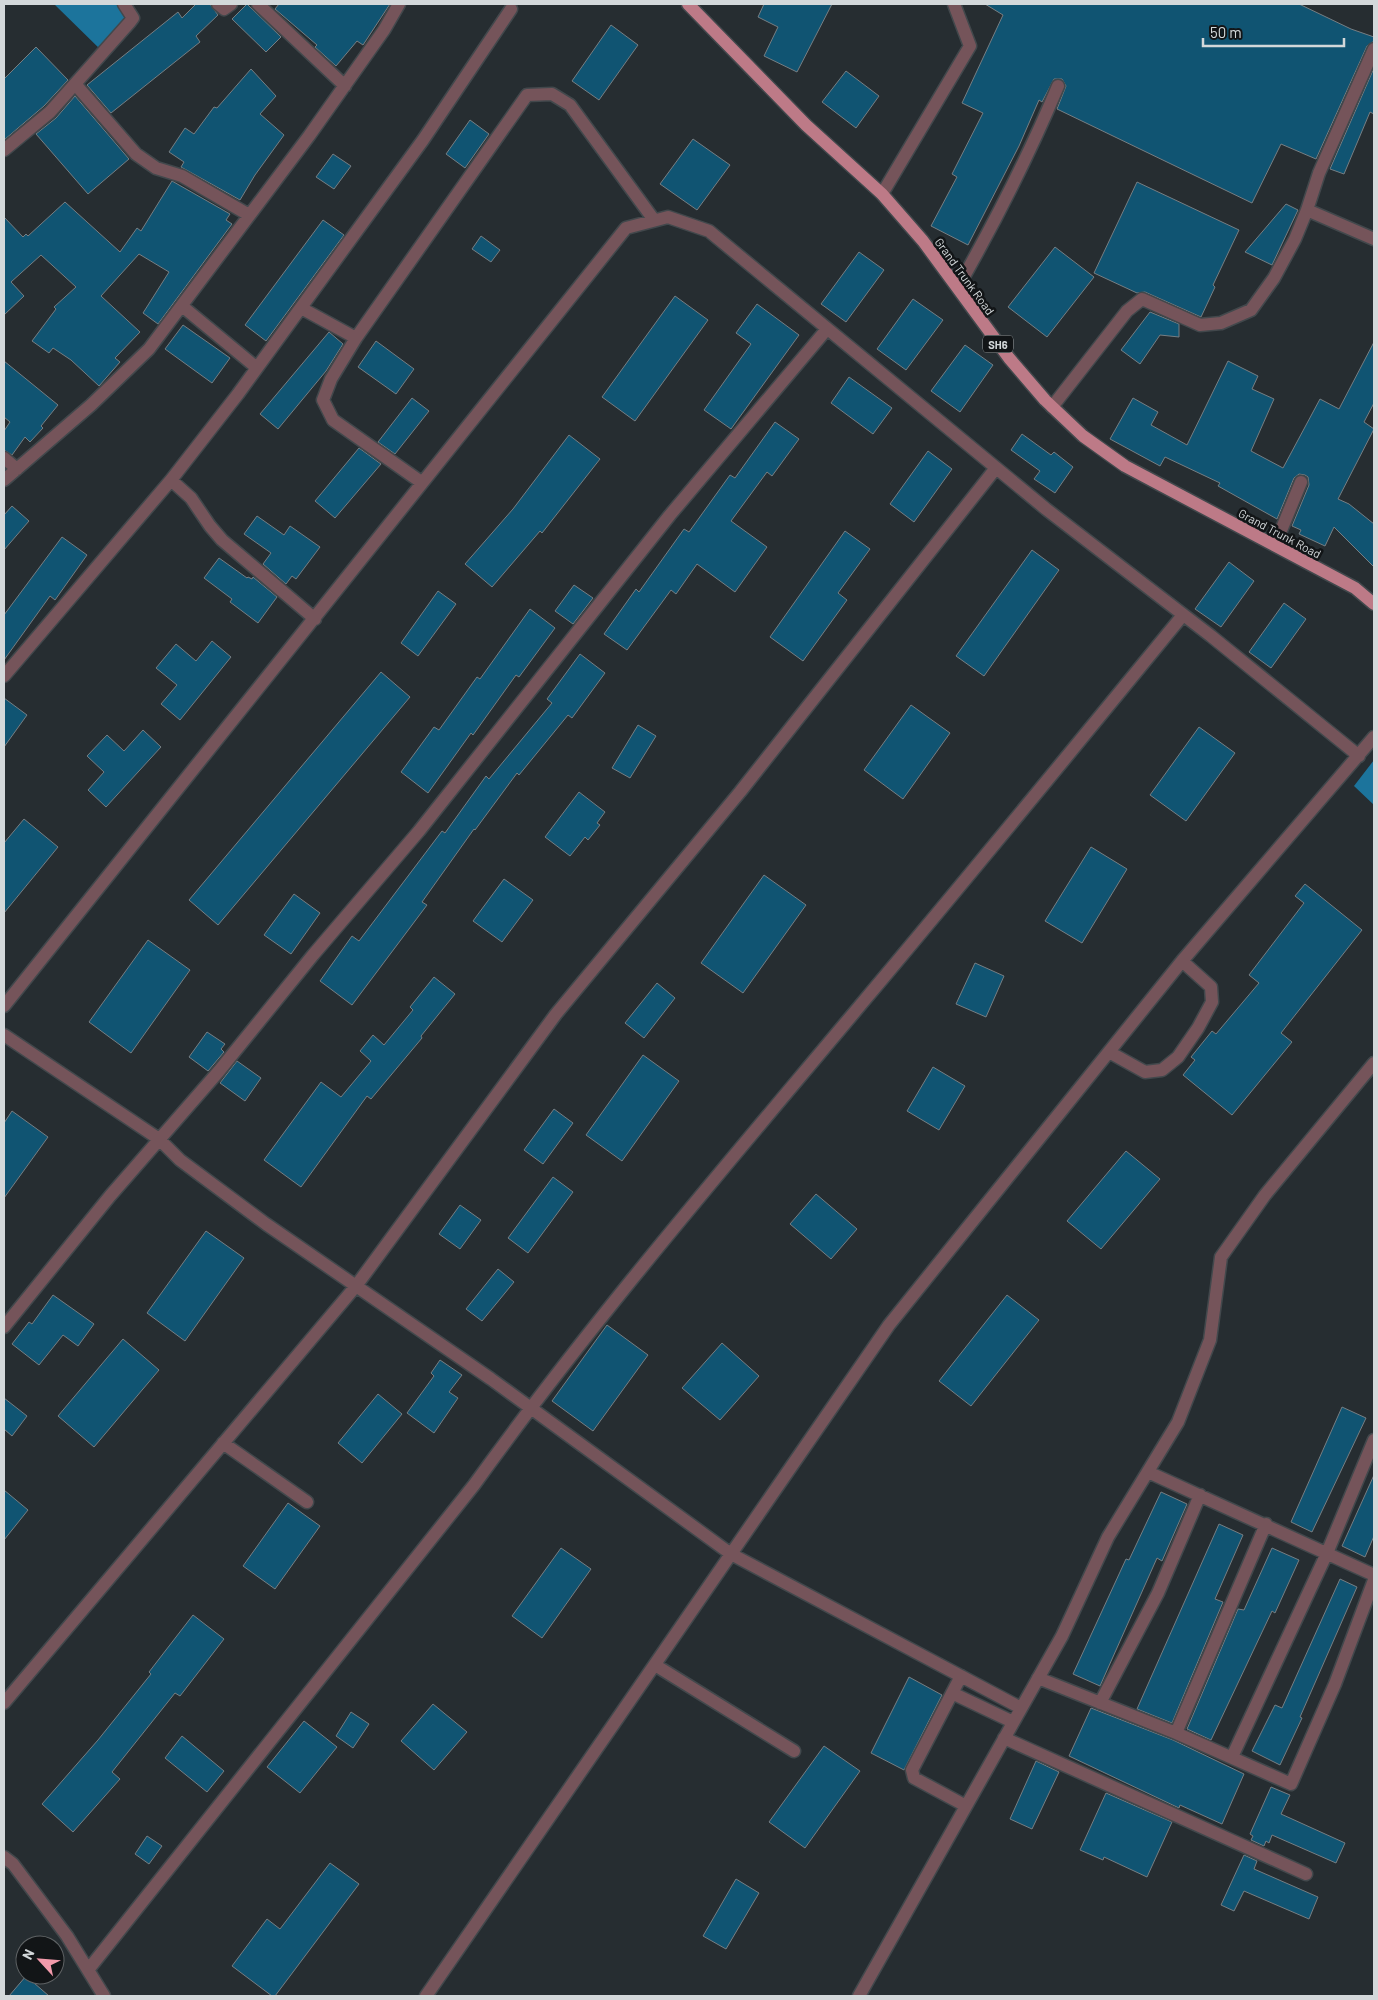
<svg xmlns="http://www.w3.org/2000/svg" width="1378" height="2000" font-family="Barlow,sans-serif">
<rect width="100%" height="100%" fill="#262d31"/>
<path fill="#1c749c" d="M54,4H122L126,19L104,53Z
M1374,760V805L1354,786Z"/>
<path fill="#105472" stroke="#767e83" d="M196,4H210L218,15L196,36L200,42L111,113L87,85L178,12L182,18Z
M247,4L281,37L266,52L232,19Z
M279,4H390L363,45L357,41L336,66L315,47L317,45L275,9Z
M764,4H832L797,72L764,56L778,27L758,17Z
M985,4H1299L1351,29L1374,37V41L1367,46L1316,159L1281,144L1252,203L1057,109L1066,86L1062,79H1054L1042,102L1039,100L1019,146L968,245L931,226L957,177L952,174L983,113L962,103L1003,15Z
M611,25L638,45L599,100L572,81Z
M36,47L68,80L44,106L4,140V79Z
M1374,68V114L1370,112L1344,174L1330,169Z
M251,69L276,96L260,114L284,135L255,175L240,200L181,167L184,162L169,152L185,128L194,134L214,107L217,108Z
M846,71L879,96L856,128L822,102Z
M75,96L129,159L88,194L36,134L56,118Z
M470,120L489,134L465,168L446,154Z
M693,139L730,165L697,210L660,184Z
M333,154L351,166L334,189L316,177Z
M172,181L230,214L226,220L232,224L158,324L143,313L169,272L139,254L101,296L140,332L115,358L120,362L99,386L71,360L53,348L49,353L32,341L56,309L54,307L76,287L41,255L11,282L24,296L4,315V217L23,237L26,234L28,236L65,202L120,252L137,228L141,231Z
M1137,182L1239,230L1213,285L1215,287L1201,317L1145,292L1137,293L1094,273Z
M1286,204L1298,210L1272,265L1245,252Z
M323,220L344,235L266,341L245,325Z
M481,236L500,250L491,262L472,249Z
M1055,247L1094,277L1047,337L1008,307Z
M859,252L884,270L846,322L821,304Z
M675,296L708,320L635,421L602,397Z
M913,299L943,320L906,370L877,349Z
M757,304L799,335L731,429L704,410L751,344L736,333Z
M1150,312L1179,324V337L1160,335L1140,364L1121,350Z
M183,325L230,358L212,383L165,349Z
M329,332L343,344L326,371L278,429L260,414Z
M376,341L414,369L396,394L358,367Z
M1374,342V403L1364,422L1374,429L1338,499L1349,504L1374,524V567L1334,527L1325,546L1299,534L1301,530L1292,526L1309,485L1308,477L1305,475L1299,474L1294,478L1277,519L1218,486L1220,483L1165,457L1160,466L1110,439L1133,398L1158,412L1151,425L1187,445L1228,361L1258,376L1252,389L1274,399L1251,451L1283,468L1320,399L1339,409Z
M965,345L993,365L960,412L931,391Z
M4,361L58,405L41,426L43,428L30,442L25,437L12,455L4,450V431L10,422L4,417Z
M849,377L892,408L873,434L831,403Z
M412,398L429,411L395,454L378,442Z
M775,422L799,439L772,476L767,472L731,521L767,547L735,592L697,564L676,594L671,590L627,650L604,634L636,589L639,592L684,529L689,532L730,475L735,478Z
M1022,434L1051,455L1054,452L1073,467L1055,493L1034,479L1040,471L1011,450Z
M569,435L600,459L542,533L540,531L492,587L465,564L513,509Z
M359,448L381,464L335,518L315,501Z
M928,451L952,469L914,522L890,504Z
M12,506L29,521L4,550V515Z
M257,516L284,535L290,526L320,547L296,579L292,576L286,584L263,564L271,553L244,534Z
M845,531L870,549L838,593L847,600L803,661L770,637Z
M62,537L87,555L55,600L50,596L4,660V615Z
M1032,550L1059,570L984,676L956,656Z
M219,558L247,578L248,577L252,579L253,577L277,597L258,623L230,602L232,599L204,578Z
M1229,562L1254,581L1221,627L1195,609Z
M574,585L593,598L573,624L555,611Z
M438,591L456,604L418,656L401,643Z
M1284,603L1306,619L1271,668L1249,652Z
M530,609L555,628L519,677L516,675L473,735L471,733L428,793L401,772L434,727L439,730L477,677L480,679Z
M212,641L231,657L180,720L161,704L177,685L156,668L176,644L196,661Z
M580,654L605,673L572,718L568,715L519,775L517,773L475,830L474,829L422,902L427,905L352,1005L320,981L352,936L359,941L442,831L445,833L486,776L489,779L552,703L547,699Z
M381,672L410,697L218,925L189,900Z
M4,698L27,715L4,747Z
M911,705L950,733L903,799L864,770Z
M638,725L656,736L630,778L612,768Z
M1199,727L1235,753L1186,821L1150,795Z
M143,730L161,747L106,807L88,790L104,772L87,756L107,735L124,751Z
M579,792L605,812L597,823L600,825L588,840L585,837L570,856L545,837Z
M24,819L58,847L4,913V843Z
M1091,847L1127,869L1082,943L1045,921Z
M764,875L806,905L743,993L701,963Z
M504,879L533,900L502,942L473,921Z
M1305,884L1362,930L1281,1033L1292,1042L1232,1115L1183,1075L1195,1060L1191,1057L1212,1031L1216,1034L1259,983L1249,975L1304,903L1295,896Z
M294,894L320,913L291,954L264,935Z
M148,940L190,970L131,1053L89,1022Z
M975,963L1004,976L986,1017L956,1004Z
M434,977L455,994L421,1036L422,1038L371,1099L367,1096L301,1187L264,1160L321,1082L341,1097L371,1061L360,1051L373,1035L384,1045L413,1010L410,1007Z
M657,983L675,998L644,1038L625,1023Z
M207,1032L225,1044L221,1049L224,1052L208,1071L189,1057Z
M643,1055L679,1081L622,1161L586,1135Z
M237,1061L261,1078L245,1101L220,1083Z
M933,1067L965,1086L939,1130L907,1111Z
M554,1109L573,1123L543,1164L524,1150Z
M12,1111L48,1137L4,1198V1123Z
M1126,1151L1160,1179L1101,1249L1067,1221Z
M553,1177L573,1192L528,1253L508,1238Z
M816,1194L857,1229L831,1259L790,1224Z
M460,1205L481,1220L460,1249L439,1234Z
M206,1231L244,1258L185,1341L147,1313Z
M498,1269L514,1282L482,1321L466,1309Z
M53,1295L94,1324L78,1346L63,1335L39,1365L12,1344L29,1322L32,1324Z
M1007,1295L1039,1320L971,1406L939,1381Z
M607,1325L648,1355L593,1431L552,1401Z
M123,1339L159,1370L94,1447L58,1416Z
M722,1343L759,1376L720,1420L682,1388Z
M440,1360L462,1375L449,1392L458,1398L434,1433L407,1413L434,1376L431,1373Z
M378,1394L402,1414L362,1463L338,1443Z
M4,1398L27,1416L12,1436L4,1429Z
M1342,1407L1366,1418L1312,1532L1291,1522Z
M1374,1475V1536L1365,1557L1342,1546Z
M4,1490L28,1510L4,1540Z
M1161,1492L1187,1504L1162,1561L1157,1558L1100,1686L1073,1674L1126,1559L1129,1560Z
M288,1503L320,1526L275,1589L243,1566Z
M1219,1524L1243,1535L1215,1599L1223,1602L1172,1723L1137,1709Z
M561,1548L591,1569L542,1638L512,1616Z
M1272,1548L1299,1560L1275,1613L1272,1611L1211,1740L1187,1729L1238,1609L1244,1610Z
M1340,1579L1357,1587L1300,1717L1302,1718L1280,1765L1252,1751L1275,1705L1282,1708Z
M193,1615L224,1639L180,1696L175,1693L112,1772L120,1779L73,1832L42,1804L98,1740L151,1674L149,1672Z
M909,1677L942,1695L904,1770L871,1753Z
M433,1704L467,1732L434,1770L401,1741Z
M1091,1708L1173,1740L1244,1774L1222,1824L1180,1805L1179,1808L1069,1756Z
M351,1712L369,1724L353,1748L336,1736Z
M304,1721L337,1747L300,1793L267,1767Z
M182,1736L224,1771L207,1792L165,1758Z
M824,1746L860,1771L805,1848L769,1822Z
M1036,1761L1059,1772L1032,1829L1010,1819Z
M1271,1787L1290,1795L1281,1814L1345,1843L1336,1863L1272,1835L1269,1843L1266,1841L1264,1846L1251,1840L1253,1836L1250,1834Z
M1106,1793L1172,1822L1147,1877L1104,1857L1103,1860L1080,1850Z
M147,1836L162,1846L149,1864L135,1854Z
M1244,1855L1257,1861L1254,1869L1318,1897L1309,1919L1244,1891L1234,1911L1221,1905Z
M330,1863L359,1884L275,1996H272L232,1966L267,1919L280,1929Z
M736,1879L759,1893L726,1949L703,1936Z
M26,1976L49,1996H9Z"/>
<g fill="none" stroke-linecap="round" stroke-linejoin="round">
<g stroke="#42484c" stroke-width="15">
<path id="minor" d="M218,4L224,9L231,4
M258,4L345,86
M76,85L136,154L156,168L182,176L249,215
M4,150L50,112L130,22L133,18L124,4
M882,194L970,46L954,4
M1307,210L1374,239
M958,287C995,222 1029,155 1058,86
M182,306L257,368
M301,308L356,338
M1052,407L1127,311L1142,299L1200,325L1221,323L1251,310L1274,278L1295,239L1307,210L1319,173L1374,49
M4,458L17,469
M4,480L91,405L149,349L309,136L384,30L399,4
M171,480L191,498L210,526L222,540L315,619
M421,482L333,420L323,400L331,379L356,338L527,95L552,94L570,105L654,220
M1275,545L1301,482
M4,676L171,480L238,394L423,140L511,9
M4,1006L626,228L668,217L709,231L1046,509L1211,636L1359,756
M4,1035L159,1139L180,1160L266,1224L491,1379L731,1554L1021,1708
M1109,1052L1145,1072L1162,1070L1178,1057L1198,1028L1212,1002L1211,987L1182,961
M4,1327L110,1196L219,1071L313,955L419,831L670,515L827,329
M223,1443L307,1502
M1148,1472L1374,1575
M655,1665L794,1751
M961,1676L912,1770L914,1778L966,1806
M1038,1678L1176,1733L1291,1784L1335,1684L1374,1580
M952,1693L1013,1722
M4,1703L356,1286L556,1014L740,792L996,468
M1100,1703L1158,1593L1200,1495
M1176,1733L1266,1524
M1004,1738L1306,1874
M1232,1757L1327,1553L1374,1440
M4,1857L13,1864L67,1936L104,1996
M88,1970L474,1485C595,1317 730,1161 863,1002C971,874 1077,744 1183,615
M426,1996L889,1325L1182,961L1374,737
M859,1996L1062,1636L1108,1537L1178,1422L1210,1340L1221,1257L1265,1195L1374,1063"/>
</g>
<g stroke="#42484c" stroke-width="15">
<path id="major" d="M688,4L806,125L882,194L923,241L1009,358L1045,400L1083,436L1125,466L1355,588L1374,604"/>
</g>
<use href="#minor" stroke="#75545a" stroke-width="12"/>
<use href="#major" stroke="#bd7a87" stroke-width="12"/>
</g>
<g text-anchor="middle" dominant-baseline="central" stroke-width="5" stroke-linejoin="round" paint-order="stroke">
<rect fill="#121517" stroke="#999ea0" stroke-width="1" x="983" y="335.5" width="30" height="17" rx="4"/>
<g font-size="11" font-weight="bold" fill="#d3d8da">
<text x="998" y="344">SH6</text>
</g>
<g font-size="12" fill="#d3d8da" stroke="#121517">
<text transform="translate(965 276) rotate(54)">Grand Trunk Road</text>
<text transform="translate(1280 533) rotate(28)">Grand Trunk Road</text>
</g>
</g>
<rect width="1378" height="2000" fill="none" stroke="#d3d8da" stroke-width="10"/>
<g transform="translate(40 1960) rotate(296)"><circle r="24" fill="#121517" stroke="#5f6365"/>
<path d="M0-4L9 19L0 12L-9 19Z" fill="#f39aab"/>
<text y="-8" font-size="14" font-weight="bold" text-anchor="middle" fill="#d3d8da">N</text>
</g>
<path d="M1203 38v8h141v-8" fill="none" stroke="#d3d8da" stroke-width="2.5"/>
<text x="1210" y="38" font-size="15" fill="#d3d8da" stroke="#121517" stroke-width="4" paint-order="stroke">50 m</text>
</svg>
